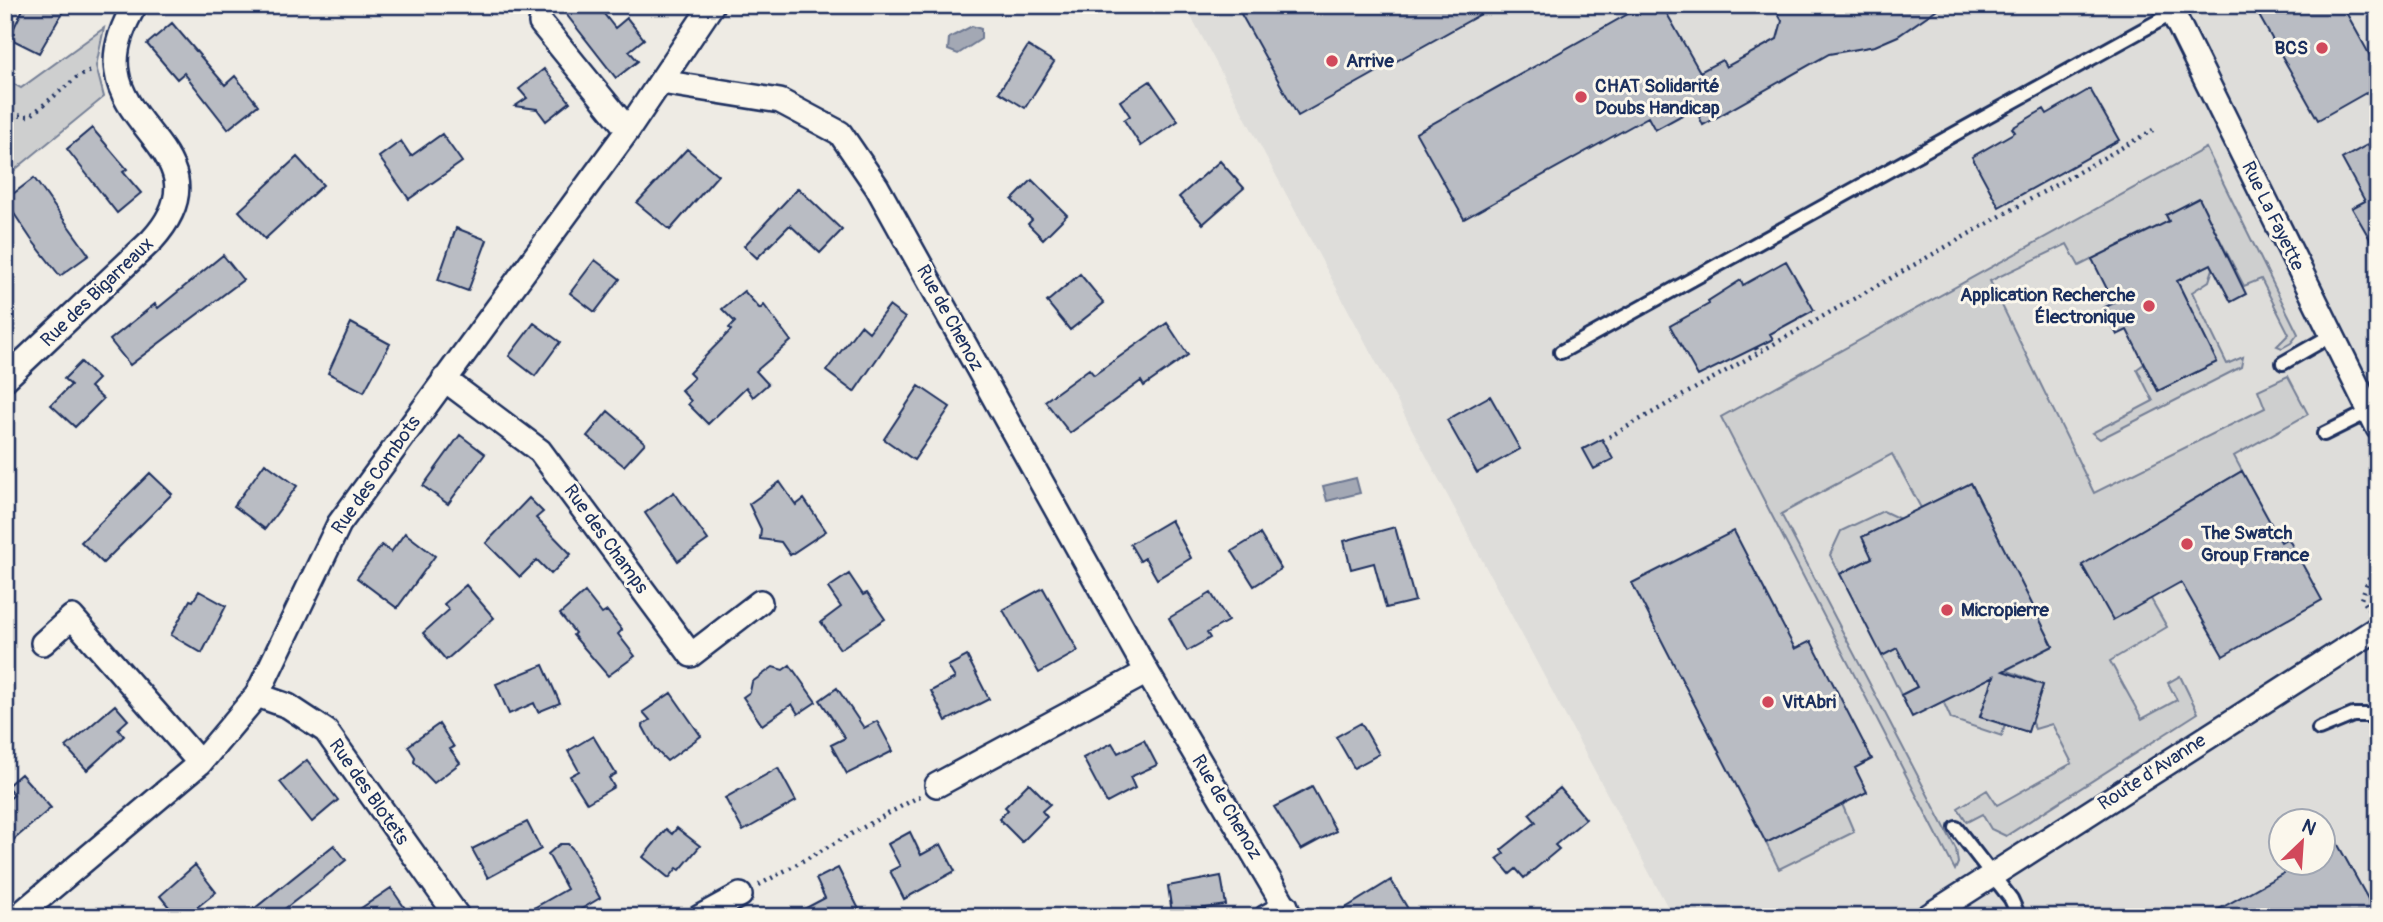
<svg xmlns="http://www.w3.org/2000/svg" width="2383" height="922" font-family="Pangolin,sans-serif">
<rect width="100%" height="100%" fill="#eeebe4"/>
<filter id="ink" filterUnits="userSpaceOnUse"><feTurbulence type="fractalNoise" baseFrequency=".0143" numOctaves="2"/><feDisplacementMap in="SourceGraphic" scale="14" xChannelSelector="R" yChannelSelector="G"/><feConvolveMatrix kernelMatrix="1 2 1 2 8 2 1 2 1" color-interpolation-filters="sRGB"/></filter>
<g filter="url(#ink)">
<path fill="#deddda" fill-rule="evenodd" d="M1185,5H2378V917H1673ZM2282,820H2324V862H2282Z"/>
<path fill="#cecfcf" stroke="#747f96" stroke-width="2" d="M104,28L96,66L104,97L5,178V79L21,88Z
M2206,148L2298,334L2291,343L2282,348L2277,346L2289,334L2261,279L2244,286L2199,199L2166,215L2174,231L2152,229L2079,266L2067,244L1990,281L2094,493L2265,408L2258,390L2288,376L2308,414L2234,456L2242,471L2083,565L2151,599L2167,627L2110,661L2142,719L2177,700L2168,683L2180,676L2198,713L2006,836L1991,829L1982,814L1967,822L1958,808L1987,790L1997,805L2072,763L2052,724L2035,729L2031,721L2043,685L2006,670L2053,646L1971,483L1921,508L1892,454L1781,514L1956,849L1958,863L1955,870L1721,417Z
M2211,264L2213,269L2209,281L2192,292L2227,364L2243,357L2241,367L2100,439L2092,433L2153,401L2137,369L2144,364L2158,391L2217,362L2177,281Z
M1883,511L1900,519L1872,558L1840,574L1830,555L1841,531Z
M1897,648L1917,687L1901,695L1882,656Z
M1991,677L1993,680L1980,716L2005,724L2002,736L1951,719L1943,701Z
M1842,804L1854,832L1779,869L1766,843Z"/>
<path fill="#a3a8b4" stroke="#6d7892" stroke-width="2" d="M972,26L981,29V39L958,54L948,50L949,38Z
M1356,478L1360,493L1327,501L1323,486Z"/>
<path fill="#b9bcc3" stroke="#1b2f5e" stroke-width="2" d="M25,5H67L39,53L9,38Z
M559,5H597L615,28L627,18L644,39L629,51L638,61L616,78Z
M1236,5H1497L1298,116Z
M1644,5H1662L1700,72L1722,60L1726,67L1777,39L1782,21L1773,5H1943L1898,36L1875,46L1829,54L1703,125L1695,108L1655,130L1648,117L1464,219L1416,133Z
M2253,5H2342L2378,70V86L2318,120Z
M172,23L225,85L235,76L258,105L228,129L184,73L177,79L147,44Z
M1028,46L1054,62L1025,108L999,92Z
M544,69L570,102L546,121L537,109L515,106L527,98L519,89Z
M1150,81L1178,121L1141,146L1124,120L1130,116L1120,101Z
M2090,89L2119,140L1999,207L1972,157L2015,132L2012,128L2044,109L2047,114Z
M92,128L127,169L123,172L141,193L117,213L67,149Z
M442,134L462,162L409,199L379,157L401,141L411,156Z
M2378,139V253L2352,208L2365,201L2342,159Z
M687,149L718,175L670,230L637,203Z
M297,157L323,185L265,239L239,211Z
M1220,161L1244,188L1203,224L1179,197Z
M34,178L89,255L60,276L31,239L5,200Z
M1032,180L1067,215L1043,239L1028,224L1032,220L1012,200Z
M798,188L842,230L820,253L790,225L757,258L744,246Z
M2199,198L2246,294L2231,302L2211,264L2177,281L2217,362L2158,391L2127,330L2117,335L2103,308L2114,303L2092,259L2169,221L2166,215Z
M456,228L487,240L468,291L438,280Z
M223,255L243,280L130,365L110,340L155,304L158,308Z
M595,260L620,279L595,312L570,293Z
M1786,261L1814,310L1770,334L1773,339L1698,376L1670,326L1709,304L1708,301L1741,280L1743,285Z
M1080,274L1104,303L1070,330L1047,302Z
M744,291L760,309L764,305L791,341L756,371L768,384L753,397L746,387L708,424L688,404L691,401L681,390L694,378L689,373L731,330L729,328L735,322L722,309Z
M889,306L905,318L854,392L826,371L861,325L869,332Z
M351,323L390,344L364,392L328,373Z
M534,323L560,342L535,376L509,356Z
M1167,323L1188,355L1144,386L1141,381L1070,433L1045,401L1089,369L1094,375Z
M81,362L98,379L90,387L103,399L75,427L51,405L71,385L64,379Z
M919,386L950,407L914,460L884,439Z
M1490,396L1520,449L1477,473L1447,420Z
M608,411L645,443L624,466L587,436Z
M460,435L485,454L448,504L423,486Z
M1602,439L1613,459L1594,469L1583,449Z
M265,463L297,486L265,529L234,506Z
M2242,471L2281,542L2288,538L2322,600L2223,656L2181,582L2113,620L2082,565Z
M150,473L172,494L103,563L81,542Z
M780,482L796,505L804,499L826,531L790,555L781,542L760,539L761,529L749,504Z
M1971,483L2053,646L2003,671L2043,685L2028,732L1980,717L1994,676L1912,717L1901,695L1917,687L1897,648L1882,656L1840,574L1872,558L1862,537Z
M674,492L708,540L678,561L645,513Z
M529,498L543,512L536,518L571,554L551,574L537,560L520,577L486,543Z
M1171,520L1191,558L1157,579L1145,558L1140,561L1130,544Z
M1395,527L1415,601L1386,608L1374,563L1351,569L1344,541Z
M1734,531L1795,649L1811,641L1872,759L1855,768L1867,792L1766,843L1632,583Z
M405,533L435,556L397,608L357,578L382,545L391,552Z
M1260,534L1281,569L1254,586L1232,551Z
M849,574L863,595L867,593L885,619L840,649L821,622L841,607L828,588Z
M466,585L494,618L446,660L423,633L449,610L444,604Z
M1043,588L1078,651L1039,673L1003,610Z
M199,591L226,606L202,653L171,635L190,600L193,601Z
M585,592L602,614L607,611L622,630L618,634L635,656L608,676L573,635L575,633L560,614Z
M1211,593L1228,621L1207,633L1210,638L1187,651L1169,618Z
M967,656L989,699L946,721L931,691L955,678L948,666Z
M543,665L560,703L538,712L534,703L509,714L496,684Z
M790,665L816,702L798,714L792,704L762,725L743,697L750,692L752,682L773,667L783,670Z
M837,688L864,728L877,721L893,751L847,774L831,745L845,738L820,700Z
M671,693L701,736L667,761L655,749L642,725L650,720L643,712Z
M115,705L128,720L118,729L124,736L87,770L66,747Z
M1361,723L1379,754L1354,768L1336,737Z
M439,724L454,747L450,749L460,763L434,783L414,762L415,757L408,746Z
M593,736L616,774L609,778L614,787L587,803L570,776L579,771L568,751Z
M1144,740L1157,765L1130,777L1135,788L1107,803L1083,758L1112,743L1118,753Z
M307,760L338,800L312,822L280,782Z
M778,768L796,801L743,831L725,798Z
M21,774L51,808L5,847V802L14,795L7,786Z
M1029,783L1050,804L1042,811L1047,817L1022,842L999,819L1008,810L1005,807Z
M1312,787L1336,831L1301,850L1274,807Z
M1560,788L1586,819L1555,845L1559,849L1524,878L1516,869L1510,874L1497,859L1504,854L1501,850L1536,822L1529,814Z
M527,822L541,849L488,878L472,849Z
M677,828L700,846L680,870L677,868L669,878L643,857L666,829L672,834Z
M910,832L921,855L941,844L955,871L904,899L890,871L900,866L888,844Z
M2337,843L2378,917H2205L2302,863H2323V851Z
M560,844H568L572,848L600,898L580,910L583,917H518L567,889L548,854Z
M334,845L346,860L313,887L274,917H244Z
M195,865L216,892L185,917H177L160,896Z
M838,868L863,917H789L825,898L816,879Z
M1221,876L1226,905L1172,913L1168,886Z
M1391,880L1408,909L1395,917H1331Z
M391,888L411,917H348Z"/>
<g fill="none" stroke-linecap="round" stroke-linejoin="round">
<g stroke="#1b2f5e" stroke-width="18">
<path id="service" d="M1561,352L2173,13
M2283,363L2332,335
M2324,434L2370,411
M2319,729L2353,715H2378
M1956,828L2011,899L2019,917"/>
</g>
<g stroke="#1b2f5e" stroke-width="28">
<path id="minor" d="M2169,5L2378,428
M541,23L628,130
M661,82L780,101L840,133L877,187L1147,672L1291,917
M5,379L152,240C221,164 125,134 117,72C113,49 123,25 135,5
M444,379L540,451L691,655L760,602
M43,643L72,617L200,763
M257,695L288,706L326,731L458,917
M937,785L1147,672
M17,917L200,763L257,695L339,524L628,130L712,5
M700,917L740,895
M1266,917L1286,906
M1927,917L2378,628"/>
</g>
<path stroke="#1b2f5e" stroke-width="4.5" stroke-dasharray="2 5" stroke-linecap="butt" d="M5,115L30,116L76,78L93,70
M1756,348L1759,354
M1609,437L2153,130
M2369,610L2361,599L2378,553
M759,885L920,796"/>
<use href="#service" stroke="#fbf7ec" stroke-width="12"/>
<use href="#minor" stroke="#fbf7ec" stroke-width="23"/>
</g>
</g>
<g fill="#d1495b" stroke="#fbf7ec" stroke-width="2.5">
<circle cx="2322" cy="48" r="7"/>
<circle cx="1332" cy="61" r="7"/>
<circle cx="1581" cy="97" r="7"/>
<circle cx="2149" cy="306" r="7"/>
<circle cx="2187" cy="544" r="7"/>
<circle cx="1947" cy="610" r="7"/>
<circle cx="1768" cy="702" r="7"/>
</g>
<g text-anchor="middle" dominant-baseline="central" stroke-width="6" stroke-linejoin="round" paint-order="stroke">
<g font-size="19" font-weight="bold" fill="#1b2f5e" stroke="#fbf7ec" text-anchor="start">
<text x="2308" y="48" text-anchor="end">BCS</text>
<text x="1346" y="61">Arrive</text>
<text x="1595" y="86">CHAT Solidarité<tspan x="1595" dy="22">Doubs Handicap</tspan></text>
<text x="2135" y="295" text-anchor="end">Application Recherche<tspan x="2135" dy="22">Électronique</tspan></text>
<text x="2201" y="533">The Swatch<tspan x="2201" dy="22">Group France</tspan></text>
<text x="1961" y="610">Micropierre</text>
<text x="1782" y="702">VitAbri</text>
</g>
<g font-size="19" fill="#1b2f5e" stroke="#fbf7ec">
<text transform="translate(2273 216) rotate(64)">Rue La Fayette</text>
<text transform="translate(97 292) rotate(-44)">Rue des Bigarreaux</text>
<text transform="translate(950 318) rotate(61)">Rue de Chenoz</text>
<text transform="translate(376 475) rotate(-55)">Rue des Combots</text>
<text transform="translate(606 539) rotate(54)">Rue des Champs</text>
<text transform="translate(2152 772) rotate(-33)">Route d'Avanne</text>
<text transform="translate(369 792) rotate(55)">Rue des Blotets</text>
<text transform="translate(1227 807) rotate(59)">Rue de Chenoz</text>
</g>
</g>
<rect width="2383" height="922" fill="none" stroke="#fbf7ec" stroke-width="28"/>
<rect x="14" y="14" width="2355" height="894" fill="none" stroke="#1b2f5e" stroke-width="2.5" filter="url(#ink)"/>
<g transform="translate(2302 842) rotate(25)"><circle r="33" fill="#fbf7ec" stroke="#a1a7b3" stroke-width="2"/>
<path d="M0-5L12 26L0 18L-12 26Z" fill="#d1495b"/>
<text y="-10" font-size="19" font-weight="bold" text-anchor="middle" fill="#1b2f5e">N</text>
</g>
</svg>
